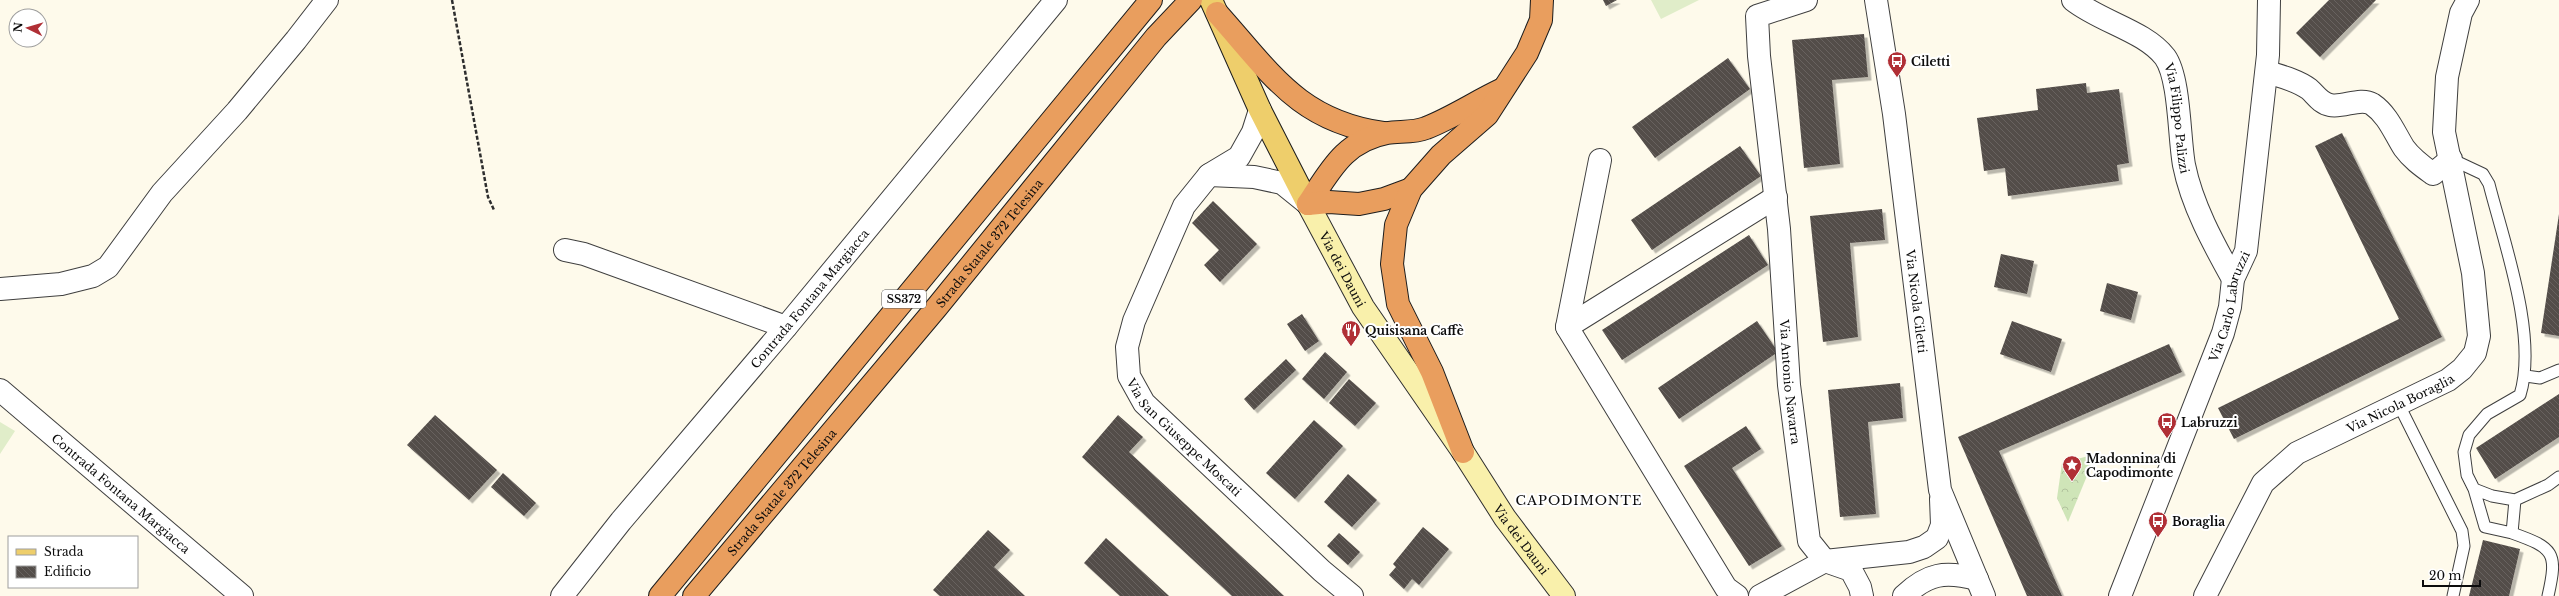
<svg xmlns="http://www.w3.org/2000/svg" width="2559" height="596" font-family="'Libre Baskerville',serif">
<defs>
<pattern id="park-crowns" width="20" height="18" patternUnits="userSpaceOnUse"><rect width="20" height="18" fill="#cfe5b8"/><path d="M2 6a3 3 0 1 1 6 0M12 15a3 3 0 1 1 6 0" fill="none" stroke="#b1c39d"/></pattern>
<pattern id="building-back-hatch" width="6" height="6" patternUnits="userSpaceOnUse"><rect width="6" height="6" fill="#534d49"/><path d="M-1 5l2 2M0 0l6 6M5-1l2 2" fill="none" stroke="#67625f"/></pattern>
<filter id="shadow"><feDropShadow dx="3.5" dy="3.5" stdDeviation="0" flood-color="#0004"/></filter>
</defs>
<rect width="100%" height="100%" fill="#fefaeb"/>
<path fill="url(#park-crowns)" d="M2096,454L2068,522L2057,498L2062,463Z"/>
<path fill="#e0edc9" d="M1651,0H1699L1661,19Z
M0,422L15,431L0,454Z"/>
<path fill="url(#building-back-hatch)" filter="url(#shadow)" d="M1603,0H1617L1606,6Z
M2329,0H2376L2320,57L2296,33Z
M1864,34L1868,77L1832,80L1840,164L1804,168L1792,40Z
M1728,58L1750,89L1655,158L1632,127Z
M2086,83L2087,93L2119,89L2129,163L2117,165L2119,181L2008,196L2005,168L1984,171L1977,118L2038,110L2036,89Z
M2342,133L2442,337L2234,439L2218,408L2399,319L2315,146Z
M1740,146L1761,176L1652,250L1631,220Z
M1213,201L1257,244L1220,282L1204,265L1219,250L1192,223Z
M1882,209L1885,240L1850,243L1858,337L1823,342L1810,216Z
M2559,214V336L2541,333Z
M1749,235L1768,265L1622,360L1602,330Z
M2001,254L2034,261L2027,294L1994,287Z
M2107,283L2138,292L2131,320L2100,311Z
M1302,314L1319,341L1305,351L1287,324Z
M1757,321L1778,352L1679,419L1658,388Z
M2012,321L2062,339L2051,372L2000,354Z
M2169,344L2182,372L1999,451L2062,596H2027L1958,437Z
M1325,352L1347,372L1324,399L1302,379Z
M1286,359L1296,370L1254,410L1244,399Z
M1349,379L1376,403L1355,426L1329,403Z
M1900,383L1903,418L1868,422L1876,514L1840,517L1828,390Z
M2559,394V437L2495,479L2476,448Z
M435,415L497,470L469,500L407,445Z
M1118,415L1143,437L1129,452L1284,596H1232L1082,457Z
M1314,420L1343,446L1295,499L1266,473Z
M1746,426L1761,449L1732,468L1782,546L1749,566L1684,466Z
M503,473L536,503L524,516L491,487Z
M1348,474L1377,500L1352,527L1324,502Z
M1423,527L1449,549L1419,585L1412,579L1404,589L1389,575L1396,567L1393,564Z
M988,530L1010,550L994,567L1025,596H940L933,590Z
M1339,533L1360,552L1348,565L1327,546Z
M1106,538L1169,596H1120L1084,563Z
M2483,540L2520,549L2509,596H2469Z"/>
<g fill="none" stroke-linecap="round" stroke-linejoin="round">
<g stroke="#3f3f3f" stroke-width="13">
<path id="lane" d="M2451,159L2483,174L2489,184C2504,243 2538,336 2520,395L2487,414L2469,435L2464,452L2467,475L2474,489L2492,496L2515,500L2548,485L2559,477
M2526,376L2540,378L2559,370
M2399,405L2462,531L2464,546L2453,596
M2474,489L2485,527L2512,533
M2515,500L2512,533C2554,548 2558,552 2548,596"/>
</g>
<g stroke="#3f3f3f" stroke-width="24">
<g id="street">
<path id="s1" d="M1806,0L1757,16L1759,56L1779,229L1789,385L1809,541L1825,561"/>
<path id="s2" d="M1876,0L1894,114L1940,490L1984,596"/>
<path id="s3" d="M2073,0C2101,22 2145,31 2165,57C2180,78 2179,138 2184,165C2192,205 2213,243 2233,279"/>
<path d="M2267,72C2280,76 2297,80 2309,89C2316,95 2320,103 2330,105C2343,108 2360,97 2372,104C2388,115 2394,132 2404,148C2412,159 2422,166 2433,174L2451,159"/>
<path id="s4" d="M1260,110L1253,132L1239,157L1209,175L1184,206L1134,321L1127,347L1129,376L1144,403L1322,571L1352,596"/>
<path d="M1600,160L1567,327L1726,588L1737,596"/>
<path d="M1209,175L1254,177L1282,183L1308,204"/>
<path d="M565,250L584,254L786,327"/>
<path d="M0,289L61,284L93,276L108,267L162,193L237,111L296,40L327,0"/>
<path d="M1567,327L1776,197"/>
<path id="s5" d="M0,390L242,596"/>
<path d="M1828,562L1851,570L1860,587L1862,596"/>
<path id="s6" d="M562,596L621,521L786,327L1056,0"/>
<path d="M1760,596L1825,561L1909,552L1924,547L1937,538L1942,525L1941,499"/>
<path d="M1904,596C1928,573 1945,571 1977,579"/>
<path id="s7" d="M2120,596L2223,333L2230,307L2233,279L2246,251L2268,55L2269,0"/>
<path id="s8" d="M2205,596L2263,483L2297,453L2448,380L2462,369L2475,353L2479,336L2473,273L2444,132L2447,77L2461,13L2468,0"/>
</g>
</g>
<g stroke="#2e2e2e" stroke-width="24">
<g id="secondary">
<path id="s9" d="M1308,204L1363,307L1463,452L1505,518L1564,596"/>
</g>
</g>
<g stroke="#1d1d1d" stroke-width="24">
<path id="primary" d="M1211,0L1260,110L1308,204"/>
</g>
<g stroke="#1d1d1d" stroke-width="24">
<g id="highway">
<path d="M1217,13C1270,72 1298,121 1383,133"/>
<path d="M1308,204C1330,171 1344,141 1387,133C1399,131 1414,133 1426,128C1452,118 1477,101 1503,89"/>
<path d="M1308,204L1329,202L1359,204L1384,199L1411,189"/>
<path d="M1463,452L1432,372L1398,304L1392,264L1396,225L1411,189L1441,155L1487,115L1527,53L1541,20L1542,0"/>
<path d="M660,596L1151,0"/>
<path id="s10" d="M694,596L937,307L1156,37L1191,0"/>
</g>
</g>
<path stroke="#2e2e2e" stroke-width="2.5" stroke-dasharray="4 2" stroke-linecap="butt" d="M452,0L488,197L494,210"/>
<use href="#lane" stroke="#fff" stroke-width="11"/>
<use href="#street" stroke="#fff" stroke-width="22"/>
<use href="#secondary" stroke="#f9f0ab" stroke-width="22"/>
<use href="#primary" stroke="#eece6b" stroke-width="22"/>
<use href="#highway" stroke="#e99e5e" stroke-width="22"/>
</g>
<defs>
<g id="bus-pin" transform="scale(1)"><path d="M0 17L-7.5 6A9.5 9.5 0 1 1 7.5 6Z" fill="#b02f35" stroke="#fff"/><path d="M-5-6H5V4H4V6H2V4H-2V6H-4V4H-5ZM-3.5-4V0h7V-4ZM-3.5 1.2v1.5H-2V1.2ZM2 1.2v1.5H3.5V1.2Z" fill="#fff"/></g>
<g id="restaurant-pin" transform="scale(1)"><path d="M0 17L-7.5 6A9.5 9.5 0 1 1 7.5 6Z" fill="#b02f35" stroke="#fff"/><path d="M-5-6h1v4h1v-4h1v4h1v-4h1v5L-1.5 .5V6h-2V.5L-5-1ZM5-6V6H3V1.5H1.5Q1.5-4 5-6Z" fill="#fff"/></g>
<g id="sight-pin" transform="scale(1)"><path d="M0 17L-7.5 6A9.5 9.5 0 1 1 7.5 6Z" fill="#b02f35" stroke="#fff"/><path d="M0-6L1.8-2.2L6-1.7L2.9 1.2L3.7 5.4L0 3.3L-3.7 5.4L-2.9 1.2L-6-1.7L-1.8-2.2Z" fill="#fff"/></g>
</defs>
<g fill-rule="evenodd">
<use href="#bus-pin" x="1897" y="61"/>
<use href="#restaurant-pin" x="1351" y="330"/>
<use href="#bus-pin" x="2167" y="422"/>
<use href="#sight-pin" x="2072" y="465"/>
<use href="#bus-pin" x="2158" y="521"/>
</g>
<g text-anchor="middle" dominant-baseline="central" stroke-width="4" stroke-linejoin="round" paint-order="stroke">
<rect fill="#fff" stroke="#555" stroke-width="1" x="882" y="290" width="44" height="18" rx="3"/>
<g font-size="11" font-weight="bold" fill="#0c0c0c">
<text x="904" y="299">SS372</text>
</g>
<g font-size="12" font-weight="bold" fill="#0c0c0c" stroke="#fff" text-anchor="start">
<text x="1911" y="61">Ciletti</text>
<text x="1365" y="330">Quisisana Caffè</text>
<text x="2181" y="422">Labruzzi</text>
<text x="2086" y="458">Madonnina di<tspan x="2086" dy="14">Capodimonte</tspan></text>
<text x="2172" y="521">Boraglia</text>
</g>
<g font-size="12" fill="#0c0c0c" stroke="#fff">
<text stroke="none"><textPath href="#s3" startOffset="172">Via Filippo Palizzi</textPath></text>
<text stroke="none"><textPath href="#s10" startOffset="460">Strada Statale 372 Telesina</textPath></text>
<text stroke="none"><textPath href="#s9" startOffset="74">Via dei Dauni</textPath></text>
<text stroke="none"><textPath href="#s6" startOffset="387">Contrada Fontana Margiacca</textPath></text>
<text stroke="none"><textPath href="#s2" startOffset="304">Via Nicola Ciletti</textPath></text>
<text stroke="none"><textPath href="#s7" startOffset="310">Via Carlo Labruzzi</textPath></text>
<text stroke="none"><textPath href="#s1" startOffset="419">Via Antonio Navarra</textPath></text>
<text stroke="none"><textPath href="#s8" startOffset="287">Via Nicola Boraglia</textPath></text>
<text stroke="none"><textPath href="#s4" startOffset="391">Via San Giuseppe Moscati</textPath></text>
<text stroke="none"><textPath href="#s10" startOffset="136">Strada Statale 372 Telesina</textPath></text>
<text stroke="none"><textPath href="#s5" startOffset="159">Contrada Fontana Margiacca</textPath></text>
<text stroke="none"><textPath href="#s9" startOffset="398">Via dei Dauni</textPath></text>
</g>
<g font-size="13" letter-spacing="1" fill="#0c0c0c" stroke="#fff">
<text x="1579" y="500">CAPODIMONTE</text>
</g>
</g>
<rect x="8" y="536" width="130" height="52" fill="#ffffff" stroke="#9e9e9e"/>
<rect x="16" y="549" width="20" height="6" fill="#eece6b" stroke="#9e9e9e"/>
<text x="44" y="556" font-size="12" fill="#0c0c0c">Strada</text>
<rect x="16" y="566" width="20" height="12" fill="url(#building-back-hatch)" stroke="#9e9e9e"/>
<text x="44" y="576" font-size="12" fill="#0c0c0c">Edificio</text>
<g transform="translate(28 28) rotate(275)"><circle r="19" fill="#ffffff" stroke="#9e9e9e"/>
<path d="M0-3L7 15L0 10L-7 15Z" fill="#b02f35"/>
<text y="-6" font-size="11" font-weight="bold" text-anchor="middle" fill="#0c0c0c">N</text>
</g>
<path d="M2423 580v6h57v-6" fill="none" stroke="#0c0c0c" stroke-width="2"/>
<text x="2429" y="580" font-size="12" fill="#0c0c0c" stroke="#ffffff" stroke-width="3" paint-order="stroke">20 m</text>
</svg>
